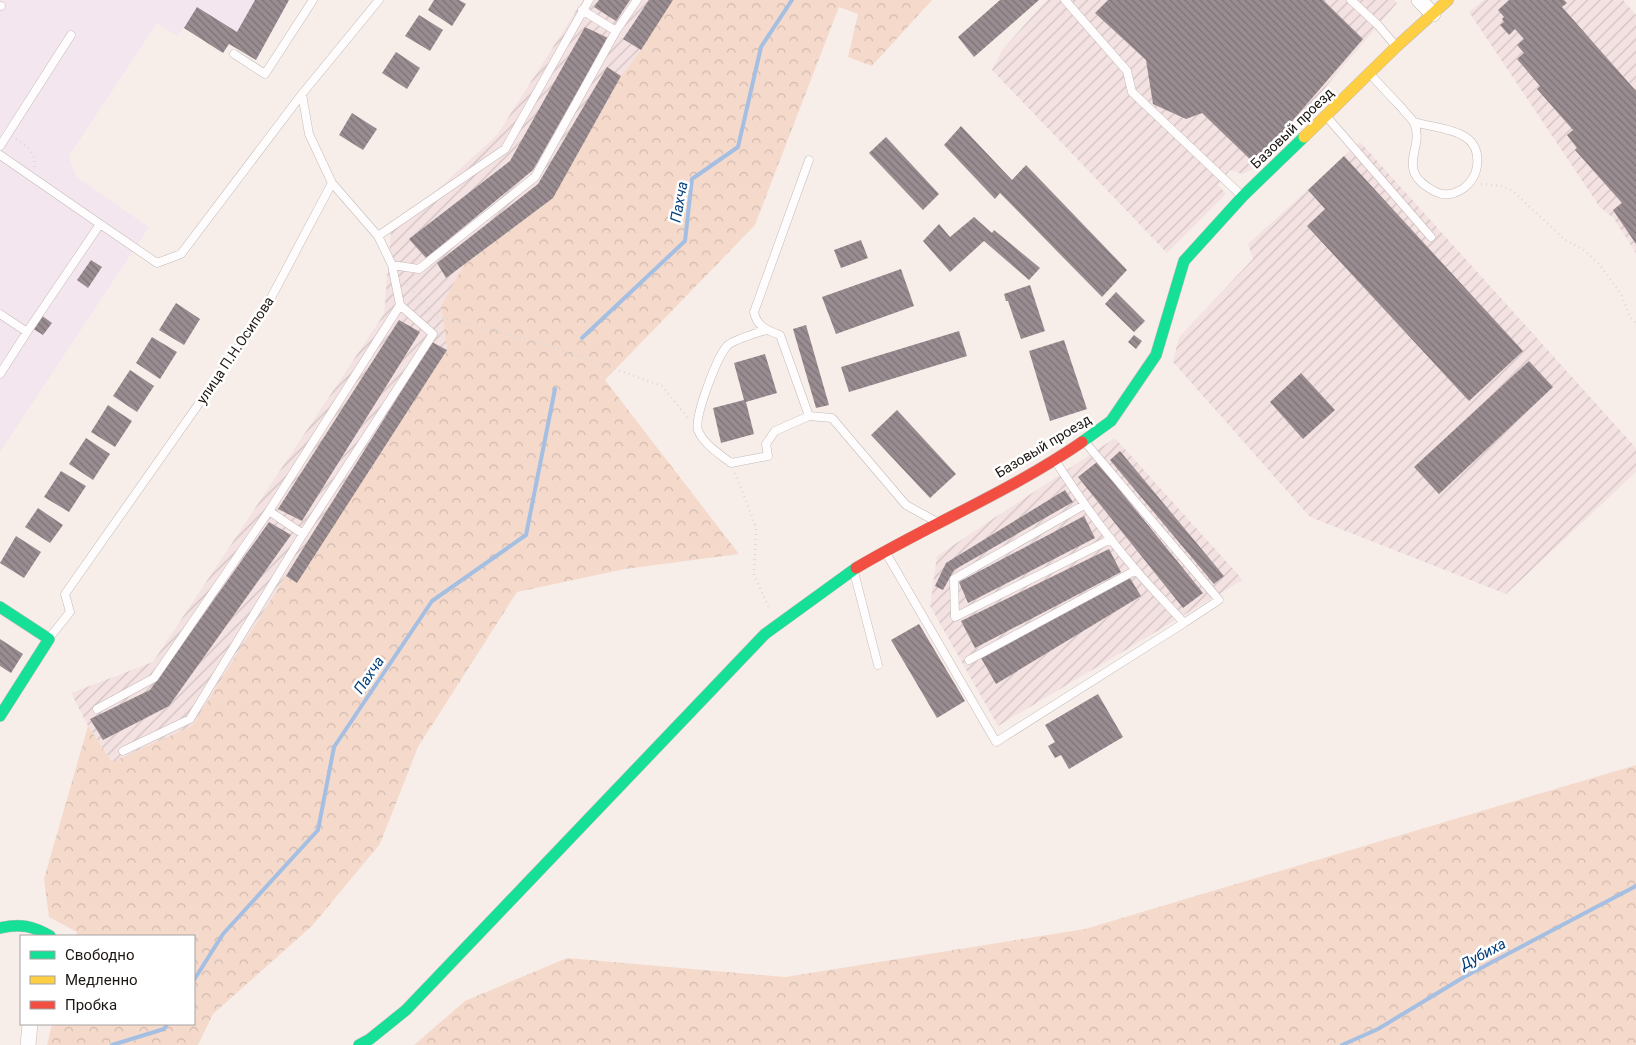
<svg xmlns="http://www.w3.org/2000/svg" width="1636" height="1045" font-family="Roboto,sans-serif">
<defs>
<pattern id="industrial-furrows" width="10" height="10" patternUnits="userSpaceOnUse" patternTransform="scale(1.25)"><rect width="10" height="10" fill="#f4e2e2"/><path d="M-1 1l2-2M0 10L10 0M9 11l2-2" fill="none" stroke="#d1c1c1"/></pattern>
<pattern id="forest-crowns" width="20" height="18" patternUnits="userSpaceOnUse" patternTransform="scale(1.25)"><rect width="20" height="18" fill="#f5dacc"/><path d="M2 6a3 3 0 1 1 6 0M12 15a3 3 0 1 1 6 0" fill="none" stroke="#d2baae"/></pattern>
<pattern id="building-back-hatch" width="6" height="6" patternUnits="userSpaceOnUse" patternTransform="scale(1.25)"><rect width="6" height="6" fill="#9a8d92"/><path d="M-1 5l2 2M0 0l6 6M5-1l2 2" fill="none" stroke="#7d7276"/></pattern>
</defs>
<rect width="100%" height="100%" fill="#f7eeea"/>
<path fill="url(#industrial-furrows)" d="M583,0H673L641,50L621,76L553,198L441,306L447,350L297,583L286,576L192,727L112,762L88,726L71,693L153,662L384,314L391,232L497,135Z
M1047,0H1394L1397,3L1259,166L1242,174L1230,170L1218,185L1226,194L1167,253L992,70L1002,50Z
M1483,0H1623L1636,15V253L1614,219L1599,206L1469,12Z
M1360,142L1636,448V472L1506,594L1310,517L1173,362L1179,337L1253,259L1248,244Z
M1115,438L1243,580L998,726L930,606L937,556Z"/>
<path fill="#f3e6ef" d="M0,0H289L256,60L229,44L184,28L177,36L157,23L69,156L76,177L149,227L0,452Z"/>
<path fill="url(#forest-crowns)" d="M673,0H932L872,66L848,57L858,14L839,7L755,225L605,380L739,554L625,569L517,592L418,747L380,844L312,926L213,1014L198,1045H47L52,1024H194V936H76L77,932L49,917L44,879L88,726L112,762L192,726L286,576L297,583L447,350L441,306L464,265L553,198L621,76L641,50Z
M1636,765V1045H414L465,1001L567,958L785,977L1085,929Z"/>
<g fill="none" stroke-linecap="round" stroke-linejoin="round">
<path stroke="#a5bfe2" stroke-width="4" d="M582,338L685,241L692,179L738,147L761,47L792,0
M194,980L223,934L318,830L334,747L432,601L526,535L555,389
M112,1045L164,1029L167,1024
M1342,1045L1378,1029L1464,977L1636,886"/>
</g>
<path fill="url(#building-back-hatch)" d="M255,0H289L256,60L229,44L223,53L184,28L197,7L237,32Z
M434,0H459L466,4L452,26L428,10Z
M599,0H630L616,21L594,7Z
M649,0H673L641,50L623,39Z
M1000,0H1039L974,57L958,37Z
M1108,0H1323L1363,39L1255,164L1202,113L1186,119L1153,104L1146,60L1095,13Z
M1509,0H1564L1567,3L1562,7L1636,91V244L1613,210L1622,203L1575,150L1577,148L1567,135L1573,130L1537,89L1540,86L1517,59L1524,53L1517,45L1524,39L1515,29L1509,35L1500,25L1504,22L1502,19L1504,17L1498,10Z
M419,15L443,30L430,51L405,36Z
M585,27L608,38L533,170L426,258L409,239L510,161Z
M396,52L420,68L407,89L382,73Z
M607,67L621,76L553,198L446,278L437,263L538,184Z
M352,113L377,129L363,150L339,135Z
M961,126L1012,180L1026,165L1127,270L1102,297L1000,193L995,199L944,145Z
M886,137L939,194L923,210L869,153Z
M1344,156L1523,351L1469,401L1307,226L1325,209L1308,190Z
M974,217L992,233L994,230L1040,268L1029,280L984,241L950,272L923,241L939,224L950,237Z
M861,240L868,258L841,268L834,250Z
M91,260L102,267L88,288L77,280Z
M901,269L914,306L836,334L822,297Z
M1030,285L1045,331L1021,339L1008,301H1006L1004,294Z
M1116,292L1145,321L1134,332L1105,304Z
M176,303L200,319L184,345L159,330Z
M41,315L52,323L43,335L32,328Z
M399,320L420,332L302,521L278,509Z
M806,325L829,405L816,408L793,329Z
M959,331L967,356L849,392L841,367Z
M1134,335L1142,341L1136,349L1128,342Z
M152,337L177,352L160,379L136,363Z
M1064,340L1087,409L1050,421L1029,351Z
M432,342L447,350L297,583L286,576Z
M765,354L777,393L746,402L754,434L721,443L713,408L744,400L734,363Z
M1529,361L1553,387L1439,494L1414,467Z
M130,370L154,386L137,412L113,396Z
M1301,373L1335,410L1303,439L1270,402Z
M108,405L132,421L115,447L91,432Z
M897,410L956,474L930,498L871,435Z
M86,438L110,454L93,480L69,464Z
M1120,451L1224,576L1214,584L1110,460Z
M1097,462L1203,593L1183,608L1078,477Z
M61,471L86,486L69,512L44,497Z
M1065,490L1073,502L954,570L943,590L935,586L946,563Z
M38,508L63,525L50,543L25,527Z
M1084,516L1095,538L968,603L959,582Z
M269,522L291,535L169,706L103,740L90,719L150,690Z
M16,536L41,552L24,578L0,563Z
M1109,549L1121,572L975,648L961,621Z
M1130,578L1141,596L996,684L981,658Z
M919,624L965,701L937,718L891,640Z
M0,639L23,654L11,673L0,666Z
M1098,694L1123,737L1069,769L1061,755L1055,758L1048,746L1055,742L1045,725Z"/>
<g fill="none" stroke-linecap="round" stroke-linejoin="round">
<g stroke="#c2bbb7" stroke-width="9">
<path id="lane" d="M379,0L302,94L309,134L332,183L378,236L505,149L589,0
M1065,0L1127,71L1132,92L1241,195
M1351,0L1378,25L1395,45
M0,6H1
M582,10L616,31
M234,54L265,74L313,0
M1371,75C1381,86 1391,97 1402,108C1405,113 1412,118 1414,123C1426,148 1392,170 1436,192C1446,197 1455,194 1464,188C1470,183 1476,175 1477,166C1482,128 1440,130 1414,122
M1327,117L1431,237
M0,146L71,35
M0,155L100,224L27,332L0,314
M809,160L754,312C757,327 767,330 780,335L809,416
M100,224L157,263L181,254L302,94
M392,265L419,269L535,177L616,31L637,0
M766,330C757,333 732,340 727,346C717,357 694,417 698,430C703,444 721,455 731,463L768,456L766,444L775,431L809,416L832,418L906,505L937,522
M0,374L27,332
M1084,441L1219,600L1184,623
M1084,505L954,579L955,617L1111,539
M269,511L303,534
M886,553L996,742L1184,623C1168,605 1151,588 1135,569C1106,535 1080,499 1056,462
M854,572L878,665
M50,637L70,612L65,594L264,311L332,183
M969,660L1136,570
M97,709L154,678L269,511L400,305L392,265L378,236
M123,751L190,719L303,534L433,334L400,305"/>
</g>
<g stroke="#c2bbb7" stroke-width="16">
<path id="street" d="M1419,0L1433,14
M28,1045L30,1024"/>
</g>
<g stroke="#c2bbb7" stroke-width="12">
<path id="fast" d="M1082,442L1111,421L1156,355L1184,261L1243,196L1304,137
M0,607L49,639L0,716
M0,928C20,923 33,926 50,936
M359,1045L370,1039L406,1010L765,634L856,568"/>
</g>
<g stroke="#c2bbb7" stroke-width="12">
<path id="slow" d="M1304,137L1396,47L1448,0"/>
</g>
<g stroke="#c2bbb7" stroke-width="12">
<path id="jam" d="M856,568C930,524 1011,491 1082,442"/>
</g>
<path stroke="#dcdad8" stroke-width="2.5" stroke-dasharray="1 4" stroke-linecap="butt" d="M16,139C26,146 37,152 34,167
M1481,184L1502,186L1514,192L1564,239L1584,250L1599,264L1621,294L1630,317L1636,324
M407,284L436,317L479,326L551,346L662,386L688,418
M735,473L756,527L754,575L770,610"/>
<use href="#lane" stroke="#fefcfc" stroke-width="8"/>
<use href="#street" stroke="#fefcfc" stroke-width="15"/>
<use href="#fast" stroke="#16e098" stroke-width="11"/>
<use href="#slow" stroke="#ffcf43" stroke-width="11"/>
<use href="#jam" stroke="#f24e42" stroke-width="11"/>
</g>
<g text-anchor="middle" dominant-baseline="central" stroke-width="5" stroke-linejoin="round" paint-order="stroke">
<g font-size="14" fill="#1e1713" stroke="#fff">
<text transform="translate(1292 128) rotate(-44)">Базовый проезд</text>
<text transform="translate(235 350) rotate(-56)">улица П.Н.Осипова</text>
<text transform="translate(1043 446) rotate(-31)">Базовый проезд</text>
</g>
<g font-size="15" font-style="italic" fill="#033f7c" stroke="#fff">
<text transform="translate(679 202) rotate(-80)">Пахча</text>
<text transform="translate(369 675) rotate(-56)">Пахча</text>
<text transform="translate(1483 954) rotate(-28)">Дубиха</text>
</g>
</g>
<rect x="20" y="935" width="175" height="90" fill="#ffffff" stroke="#a5a2a1"/>
<rect x="30" y="951" width="25" height="8" fill="#16e098" stroke="#a5a2a1"/>
<text x="65" y="960" font-size="15" fill="#1e1713">Свободно</text>
<rect x="30" y="976" width="25" height="8" fill="#ffcf43" stroke="#a5a2a1"/>
<text x="65" y="985" font-size="15" fill="#1e1713">Медленно</text>
<rect x="30" y="1001" width="25" height="8" fill="#f24e42" stroke="#a5a2a1"/>
<text x="65" y="1010" font-size="15" fill="#1e1713">Пробка</text>
</svg>
